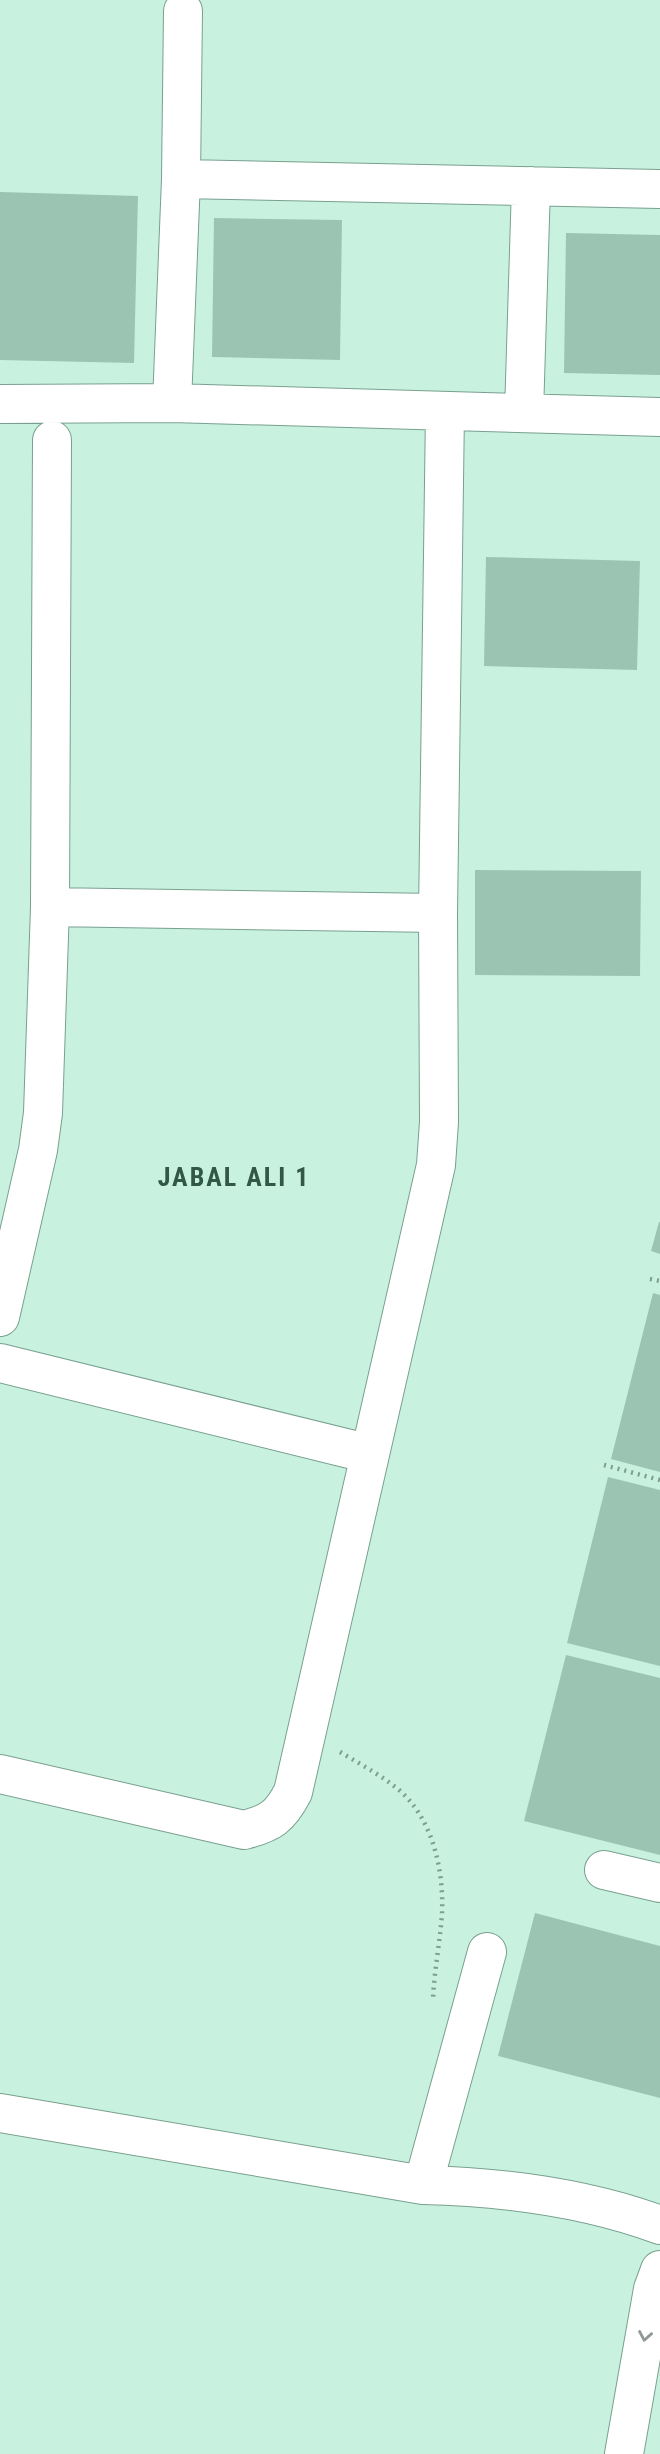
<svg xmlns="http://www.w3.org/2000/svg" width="660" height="2454" font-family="'Roboto Condensed',sans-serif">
<rect width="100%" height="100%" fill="#c8f2df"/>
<path fill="#9cc4b3" d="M0,192L138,196L134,363L0,360Z
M214,218L342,220L340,360L212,357Z
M566,233L660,235V375L564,373Z
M486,557L640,561L637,670L484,666Z
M475,870L641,871L640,976L475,975Z
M659,1222H660V1254L651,1251Z
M653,1293L660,1295V1472L611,1459Z
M608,1477L660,1490V1666L567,1643Z
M566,1655L660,1678V1855L524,1821Z
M535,1913L660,1946V2098L498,2056Z"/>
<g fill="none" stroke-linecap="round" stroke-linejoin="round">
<g stroke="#79a08f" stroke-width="40">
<path id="minor" d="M181,179L660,189
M172,403L181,179L183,11
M0,404L172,403L660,417
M524,413L531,186
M50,907L438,913
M0,1317L38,1150L43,1113L50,907L52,440
M0,1363L370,1454
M0,1774L244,1830C271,1823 280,1817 293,1792L436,1165L439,1122L438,913L445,411
M604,1870L660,1883
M0,2113L423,2185C504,2187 584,2197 660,2225
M423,2185L487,1952
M624,2454L653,2289L660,2270"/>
</g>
<path stroke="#7e9e90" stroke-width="4.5" stroke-dasharray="2 5" stroke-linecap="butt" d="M650,1279L660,1281
M604,1465L660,1480
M340,1752C360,1764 381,1775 399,1790C433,1819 444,1871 442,1914C440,1943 434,1971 433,2000"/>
<use href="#minor" stroke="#fff" stroke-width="38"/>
</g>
<defs><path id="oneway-chevron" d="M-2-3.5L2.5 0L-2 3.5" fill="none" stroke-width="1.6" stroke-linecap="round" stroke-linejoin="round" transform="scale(1.75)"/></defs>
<use stroke="#919895" href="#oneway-chevron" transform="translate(645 2336) rotate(100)"/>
<g text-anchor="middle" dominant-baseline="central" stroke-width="6" stroke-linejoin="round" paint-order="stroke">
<g font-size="26" font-weight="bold" letter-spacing="2" fill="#325648" stroke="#c8f2df">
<text x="234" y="1177">JABAL ALI 1</text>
</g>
</g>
</svg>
